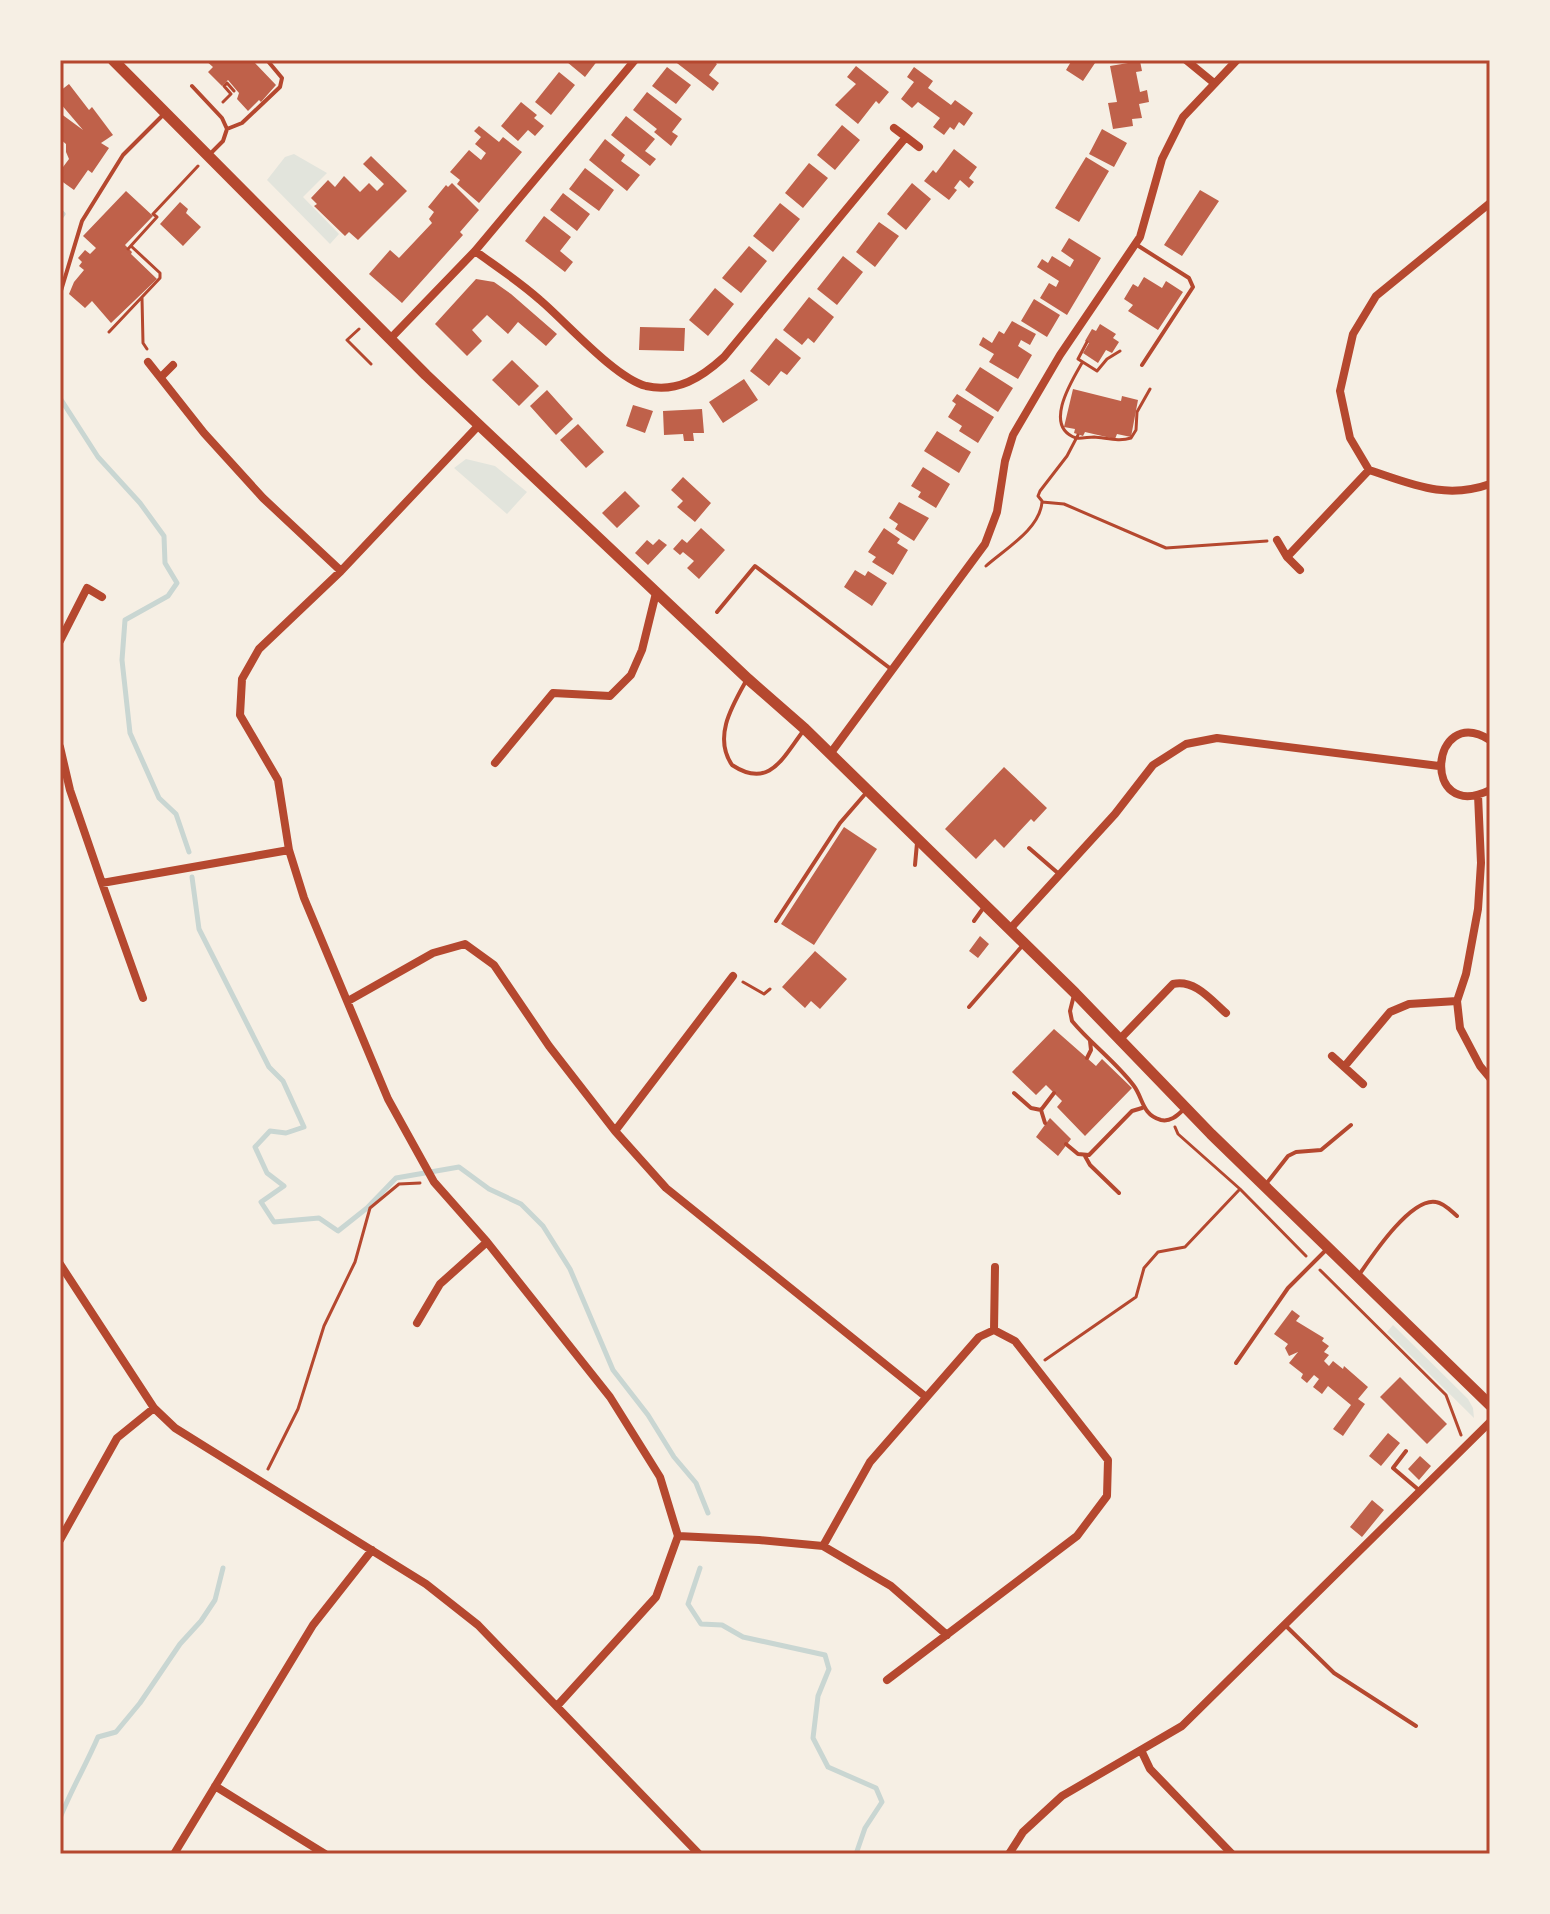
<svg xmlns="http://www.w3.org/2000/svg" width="1550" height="1914" font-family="'PT Sans',sans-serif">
<rect width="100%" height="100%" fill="#f6efe4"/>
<path fill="#e2e4dc" d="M294,154L327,173L303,197L339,234L330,244L267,180L285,157Z
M466,459L495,466L527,492L507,514L454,468Z
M1393,1325L1468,1399L1473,1408L1474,1418L1387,1332Z"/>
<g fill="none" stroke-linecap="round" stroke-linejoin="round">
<path stroke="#c9d6d2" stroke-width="5" d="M60,211L63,214L60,218
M60,398L98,457L140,503L164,536L165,563L177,583L168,596L125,620L122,660L130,733L159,798L176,814L189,852
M192,877L199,929L269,1067L283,1081L304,1127L286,1133L270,1131L255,1147L267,1173L284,1186L261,1202L274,1222L319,1218L338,1231L367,1208L396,1178L459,1167L489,1189L521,1204L543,1226L570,1269L613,1370L648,1415L674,1457L696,1483L708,1513
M700,1568L688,1604L701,1624L722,1625L743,1637L825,1655L829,1669L818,1696L813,1738L828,1767L876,1788L882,1802L865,1828L856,1854
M60,1818C71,1790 86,1765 98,1737L116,1732L140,1703L180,1644L201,1621L215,1600L223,1568"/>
</g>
<path fill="#bf614a" d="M205,60H243L246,63L252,60L276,85L261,102L259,100L248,111L237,99L239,93L228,80L222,86L208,72L213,67Z
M569,60H598L585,77L567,62Z
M673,60H712L717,64L709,75L719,83L713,91Z
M1072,60H1097L1083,81L1066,70Z
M1140,61L1142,71L1136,72L1140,92L1147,90L1149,102L1139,104L1142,118L1132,119L1133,126L1113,129L1108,103L1117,102L1110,66Z
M856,66L889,92L879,104L876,101L858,124L835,105L856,84L847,77Z
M667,67L691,85L676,104L652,86Z
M914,67L933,81L928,88L951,105L955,100L973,113L964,126L959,122L954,130L950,127L944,135L933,127L940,118L918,102L912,108L901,99L914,82L907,77Z
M559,72L575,85L551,115L535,102Z
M69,84L89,110L92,107L113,135L101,143L109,148L92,173L88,170L74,190L60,180V171L69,159L66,152V144L60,139V113L83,130L60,103V91Z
M647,92L682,119L672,132L678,136L671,146L654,132L657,129L633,110Z
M521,102L537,115L534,118L544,126L535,136L528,130L518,141L501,126Z
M626,116L655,139L645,151L656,159L650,166L611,135Z
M842,125L860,140L835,170L817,155Z
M479,126L499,142L503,137L522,152L479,203L457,184L460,180L450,172L469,150L481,160L486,153L475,144L481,137L474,131Z
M1102,129L1127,143L1114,167L1089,154Z
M605,139L625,155L621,161L640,175L627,191L589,160Z
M954,149L977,167L969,178L974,182L969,188L960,180L954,188L957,190L949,200L924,181L933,170L936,173Z
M371,156L407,191L358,240L349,232L345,236L314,206L317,204L311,198L328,180L335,187L344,176L360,192L369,183L377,191L384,184L363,164Z
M1086,157L1109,171L1079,222L1055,208Z
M809,163L828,178L803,208L785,193Z
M585,168L614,190L599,211L569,189Z
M452,183L479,210L460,232L463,235L402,303L369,274L390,250L399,258L432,223L429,219L434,212L428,207L446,185L448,187Z
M912,183L931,199L906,230L887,214Z
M1200,190L1219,201L1182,256L1164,245Z
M126,191L153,216L125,245L132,252L131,254L157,279L111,323L92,301L85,308L69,294L74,282L84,270L79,266L82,262L78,258L85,250L90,254L96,248L83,236Z
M563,193L590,214L577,231L550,210Z
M180,202L188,209L186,213L201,227L183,246L160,224Z
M780,203L800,219L773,252L753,236Z
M544,216L571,237L560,251L573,262L565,272L525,241Z
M879,222L899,236L875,267L856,252Z
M1069,238L1101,258L1067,315L1040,298L1049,283L1056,287L1059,281L1037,267L1042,259L1048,263L1052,256L1070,267L1074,260L1061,251Z
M749,246L767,261L741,293L722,278Z
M843,256L863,272L837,305L817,289Z
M1144,277L1162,288L1166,281L1183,292L1158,330L1128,311L1133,305L1124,299L1133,284L1138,287Z
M476,279L494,282L511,294L557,334L546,346L518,322L508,334L487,315L472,330L482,341L467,356L435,324Z
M715,288L734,304L708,336L689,320Z
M809,297L834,317L814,343L808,338L802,345L783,330Z
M1034,299L1060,315L1047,337L1021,321Z
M1012,321L1036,334L1030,345L1021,340L1018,346L1032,355L1018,379L989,362L994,354L979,345L983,337L992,343L999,331L1004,334Z
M1100,324L1116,334L1113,338L1119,342L1112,353L1106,350L1098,363L1083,353L1089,343L1085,341L1092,329L1096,331Z
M640,327L685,328L684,351L639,350Z
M776,338L801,358L787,375L781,371L769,386L750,371Z
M512,360L539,386L519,406L492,380Z
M980,367L1013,388L998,412L965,390Z
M744,379L758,400L723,423L709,402Z
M1073,389L1121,401L1122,396L1138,400L1131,437L1117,434L1115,439L1085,432L1083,436L1074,433L1075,429L1064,427Z
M547,390L573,419L556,435L530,406Z
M957,394L994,417L978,443L959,431L962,426L948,417L956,404L952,401Z
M633,405L653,411L645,433L626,426Z
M702,409L704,433H693L694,441H684L683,434L664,435L663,411Z
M578,424L604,452L586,468L560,440Z
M937,431L971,452L959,473L924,451Z
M923,467L950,484L936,508L918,497L921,492L911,486Z
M683,477L711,503L695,522L677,507L683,501L671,490Z
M625,491L640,506L617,528L602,513Z
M899,502L929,518L914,541L895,529L898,524L889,518Z
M701,528L725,550L699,579L687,568L694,561L683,552L680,555L673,549L682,539L687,543Z
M884,528L900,539L897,543L908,550L893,575L872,562L876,557L868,552Z
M659,539L667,545L648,565L635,553L647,540L653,545Z
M855,570L865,576L868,571L887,583L872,606L844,587Z
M1004,767L1047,808L1034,822L1031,819L1004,848L995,839L976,859L945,829Z
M844,827L877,849L814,945L781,924Z
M980,936L989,944L978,958L969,951Z
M815,951L847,979L820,1009L811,1001L805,1008L782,987Z
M1054,1029L1096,1066L1102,1059L1132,1088L1085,1136L1057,1107L1062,1101L1046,1085L1036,1095L1012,1072Z
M1050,1118L1071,1139L1058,1156L1036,1137Z
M1292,1310L1300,1316L1296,1321L1324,1338L1322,1341L1329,1346L1324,1352L1329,1355L1324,1361L1329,1366L1333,1361L1343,1369L1344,1366L1368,1387L1358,1399L1365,1404L1343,1436L1333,1429L1351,1405L1328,1386L1322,1394L1313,1387L1319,1379L1314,1375L1307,1383L1301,1378L1303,1374L1289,1363L1298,1352L1289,1356L1285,1348L1288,1344L1274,1334Z
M1400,1377L1447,1424L1427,1444L1380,1397Z
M1388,1433L1400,1443L1381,1466L1369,1456Z
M1420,1456L1431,1466L1419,1480L1408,1469Z
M1372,1500L1384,1510L1362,1537L1350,1527Z"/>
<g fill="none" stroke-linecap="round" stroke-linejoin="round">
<path stroke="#b5482f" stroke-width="3" d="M227,83L234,91
M223,102L231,94L224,86L227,83
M128,249L157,217L153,214L198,166
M142,298L143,343L147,349
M359,329L347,340L371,364
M109,332L160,278V273L131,246
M1087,342L1078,359L1097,371L1107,359L1120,351
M1082,363C1071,382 1043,427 1076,438C1080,439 1089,437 1094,437C1107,438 1119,442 1131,438L1136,430L1137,412L1150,389
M1042,501L1038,496L1040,491L1067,456L1078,435
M986,566C1005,549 1040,529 1042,502L1064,504L1166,548L1267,541
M743,982L764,994L770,989
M1175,1127L1178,1134L1240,1189L1306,1256
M1320,1270L1446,1395L1461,1435
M1045,1360L1136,1297L1144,1268L1158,1252L1185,1247L1239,1190
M268,1469L298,1409L324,1326L355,1262L370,1208L399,1184L420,1183"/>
<path stroke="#b5482f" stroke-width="4" d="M192,86L222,118L227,129
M210,154L223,141L227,129L242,123L280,87L282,78L267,60
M1137,245L1189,278L1193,287L1142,365
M60,294L82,221L123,155L164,114
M717,612L755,566L891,669
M746,681C732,706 713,737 732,765C770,790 783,757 804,730
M1029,848L1059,874
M915,865L917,843
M776,921L840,823L866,793
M974,921L984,907
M1074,995L1070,1011L1072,1021C1091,1044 1116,1062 1134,1086C1143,1098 1142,1115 1161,1120C1170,1122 1177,1116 1183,1110
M969,1007L1023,945
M1087,1058L1091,1050L1090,1041
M1014,1093L1031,1108L1041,1110
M1045,1123L1041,1110L1054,1093
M1066,1144L1078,1154L1089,1155L1132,1111L1142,1108
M1085,1156L1090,1165L1119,1193
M1266,1184L1288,1156L1296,1152L1321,1150L1351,1125
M1359,1275C1372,1256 1411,1197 1436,1202C1444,1203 1451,1211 1457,1216
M1236,1363L1288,1288L1326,1250
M1406,1451L1393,1468L1420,1491
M1285,1625L1334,1673L1416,1726"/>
<path stroke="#b5482f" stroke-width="8" d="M1186,60L1214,83
M894,128L906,137
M1490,203L1376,296L1353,334L1340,391L1350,438L1369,470C1412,484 1445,500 1490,484
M475,251C497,267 520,282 540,300C566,322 615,378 646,386C677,393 701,378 724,357L906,137L919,147
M390,339L475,251L635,60
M148,362L204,433L263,498L341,571
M161,377L173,365
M479,425L341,571L259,649L242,679L240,715L278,780L289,850L304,898L388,1099L434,1182L487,1242L610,1397L660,1477L678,1536L656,1597L557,1706
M1277,540L1287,557L1369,470
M1287,557L1300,570
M60,641L87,588L102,597
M1490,740C1430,702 1420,824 1490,790
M60,747L70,790L102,883L289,850
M830,754L985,544L997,512L1005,461L1013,435L1060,355L1140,237L1162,159L1183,117L1237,60
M495,763L553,693L610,696L631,675L642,650L656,593
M1478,795L1481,863L1478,909L1466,974L1457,1001L1460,1028L1480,1066L1490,1078
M102,883L143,998
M1010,929L1115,814L1153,765L1186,744L1217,738L1439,766
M348,1001L433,953L465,944L494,965L549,1046L615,1131L666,1188L926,1397
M1119,1040L1173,984C1195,979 1211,1000 1226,1013
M1332,1056L1363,1084
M1344,1067L1390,1012L1409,1004L1457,1001
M615,1131L733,976
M60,1264L154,1408L175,1428L426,1584L478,1625L699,1854
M417,1323L440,1284L487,1242
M994,1330L995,1267
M678,1536L759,1540L823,1546L891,1586L947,1635
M60,1540L117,1438L154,1408
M823,1546L870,1462L979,1337L994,1330L1015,1341L1108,1460L1107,1496L1077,1536L887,1680
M1141,1750L1150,1769L1232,1854
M215,1786L325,1854
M174,1854L313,1625L372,1550
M1009,1854L1023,1832L1062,1796L1182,1726L1490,1422"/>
<path stroke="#b5482f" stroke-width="11" d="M113,60L426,375L748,679L805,729L1075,993L1211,1134L1490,1405"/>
</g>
<rect width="1550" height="1914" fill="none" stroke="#f6efe4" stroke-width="124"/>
<rect x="62" y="62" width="1426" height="1790" fill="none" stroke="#b5482f" stroke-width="3"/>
</svg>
